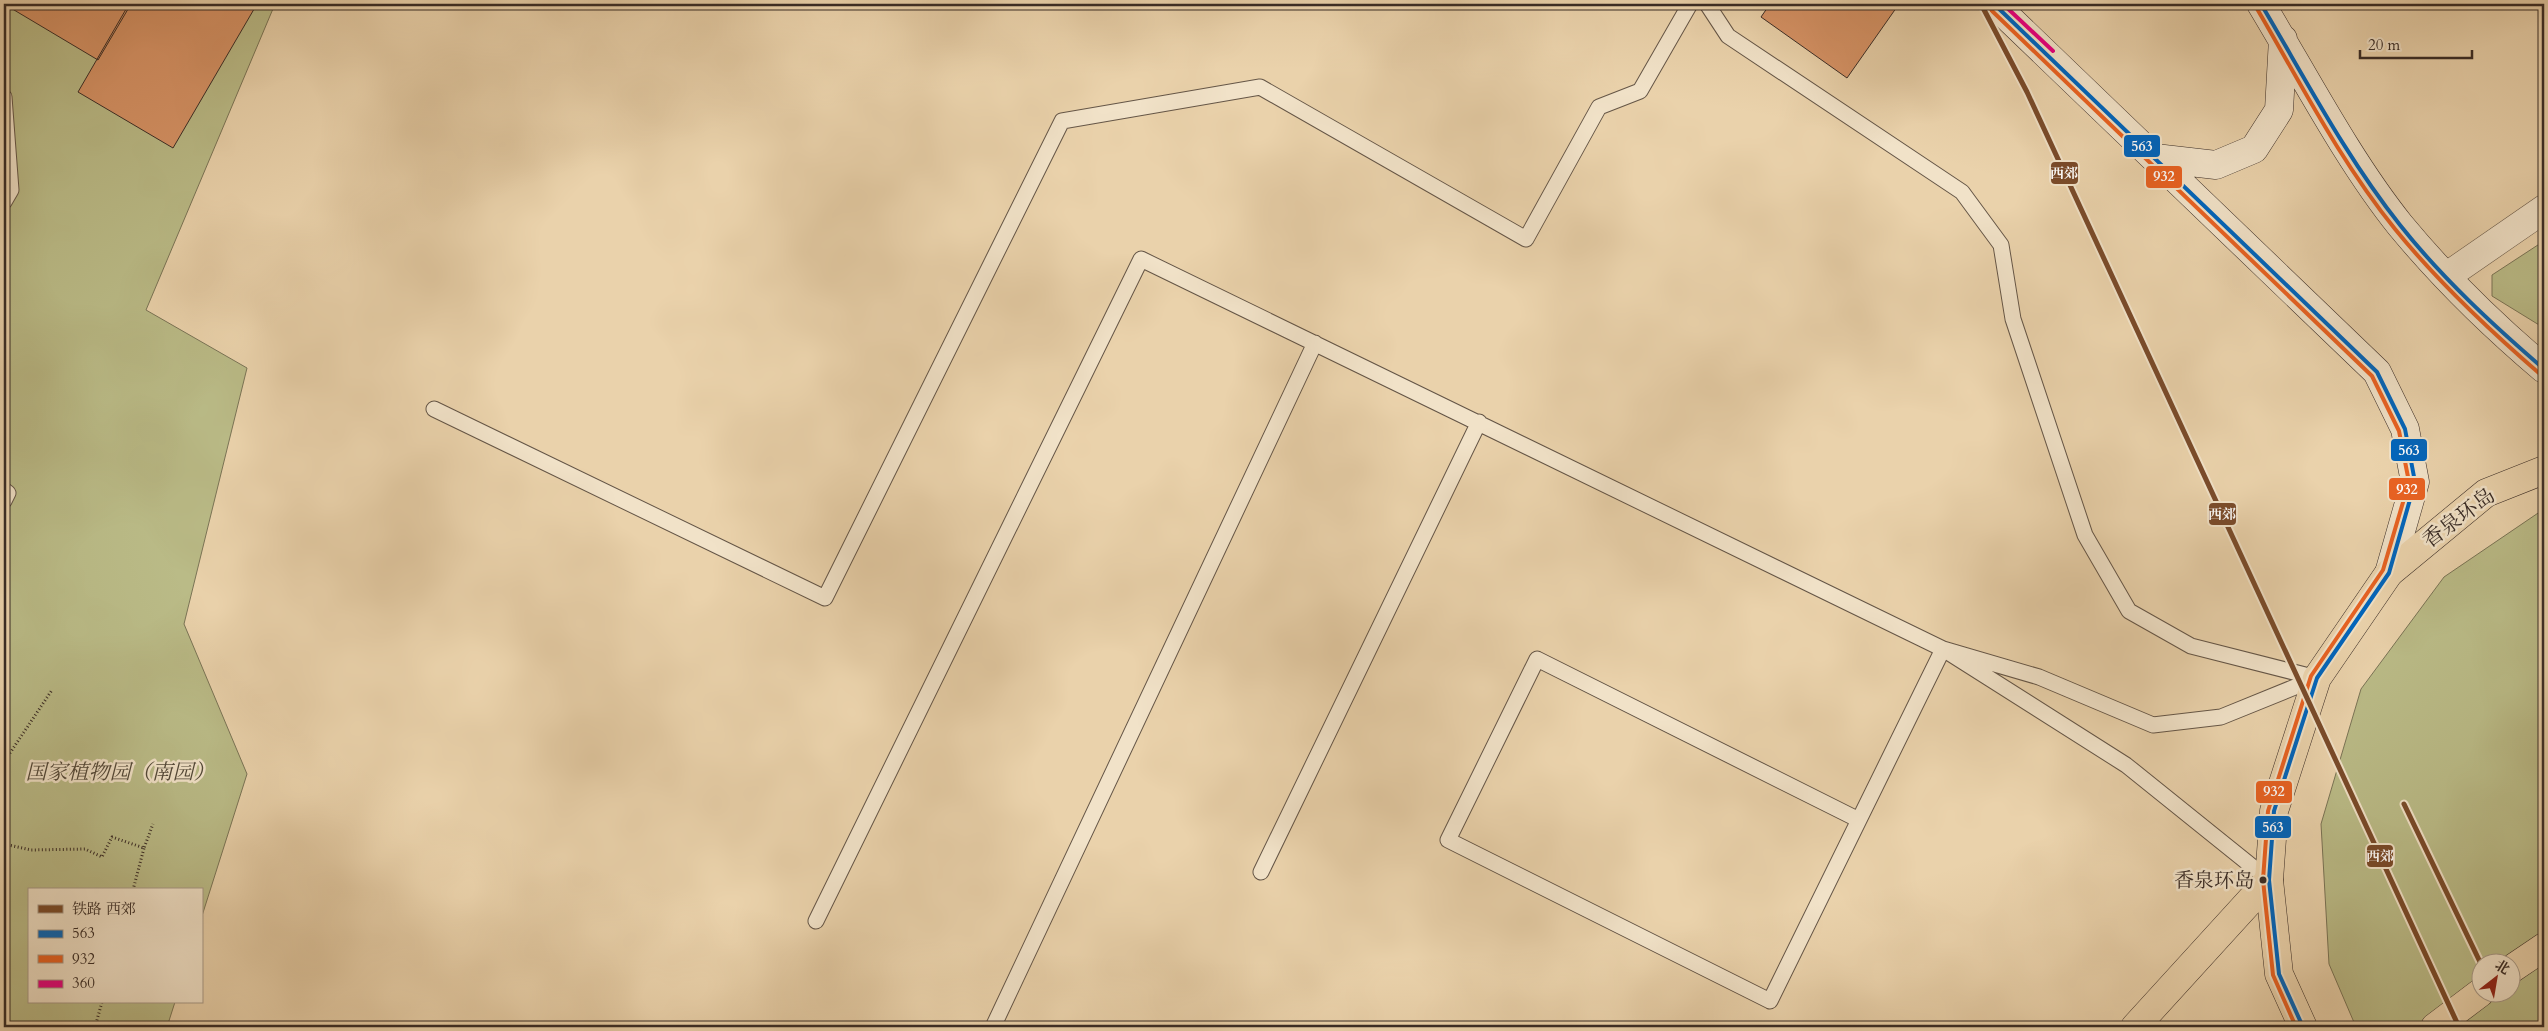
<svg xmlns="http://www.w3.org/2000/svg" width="2548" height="1031" font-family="Cardo,'Noto Serif SC',serif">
<rect width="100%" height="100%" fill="#ead2ab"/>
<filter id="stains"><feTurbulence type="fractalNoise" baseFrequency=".004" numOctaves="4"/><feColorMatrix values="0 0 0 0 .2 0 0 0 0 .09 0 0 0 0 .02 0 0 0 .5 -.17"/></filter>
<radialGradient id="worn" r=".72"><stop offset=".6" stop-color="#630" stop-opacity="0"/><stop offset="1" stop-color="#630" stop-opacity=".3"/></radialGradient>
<path fill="#babb87" stroke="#7a7456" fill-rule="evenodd" d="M4,4H275L146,310L247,368L184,624L247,774L201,919V890H29V1002H175L167,1027H4Z
M2544,241V328L2492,296V275Z
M2544,509V1027H2356L2329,964L2321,824L2361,689L2444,577ZM2480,964H2510V994H2480Z"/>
<path fill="#d79366" stroke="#392c26" d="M4,4H131L98,60Z
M129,4H257L173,148L78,92Z
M1770,4H1899L1847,78L1761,17Z"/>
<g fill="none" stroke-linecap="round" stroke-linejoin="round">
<g stroke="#655647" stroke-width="17">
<path id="lane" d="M1707,4L1728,36L1962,192L2001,245L2013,319L2085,535L2129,611L2191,646L2317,678
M4,97L11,190L4,202
M434,409L825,598L1062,121L1260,87L1526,239L1599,107L1640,91L1690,4
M4,490L8,493L4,501
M1261,872L1479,422
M2269,880L2126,765L1943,649L2039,677L2153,725L2221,717L2317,678
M816,921L1141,259L1943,649L1770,1001L1448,840L1537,659L1859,820
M993,1027L1315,343"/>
</g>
<g stroke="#655647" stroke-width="29">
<path id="street" d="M2447,276L2544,209"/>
</g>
<g stroke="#392c26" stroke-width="29">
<path id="secondary" d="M1994,4L2377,372L2405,429L2415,482L2389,573
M2261,4C2304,75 2348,160 2400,225C2443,277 2492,325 2544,369
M2155,158L2216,165L2254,149L2279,110L2283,39"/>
</g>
<g stroke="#392c26" stroke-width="29">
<path id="primary" d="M2303,1027L2279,974L2269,880L2274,811L2317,678L2389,573L2486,493L2544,470"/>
</g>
<g stroke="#392c26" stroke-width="29">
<path id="highway" d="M2510,970L2544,947
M2135,1027L2269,880
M2435,1027L2480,993"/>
</g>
<path stroke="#392c26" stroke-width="3" stroke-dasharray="1 2.5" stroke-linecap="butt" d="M4,762L52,690
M4,844L31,850L85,849L102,857L112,837L144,848L153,824
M133,890L144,848
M95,1027L102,1002"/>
<use href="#lane" stroke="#f1e2c8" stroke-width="15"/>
<use href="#street" stroke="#f1e2c8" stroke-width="28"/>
<use href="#secondary" stroke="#f1e2c8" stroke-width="28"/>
<use href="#primary" stroke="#ead2ab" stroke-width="28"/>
<use href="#highway" stroke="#ead2ab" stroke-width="28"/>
<g stroke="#f1e2c8" stroke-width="8">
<path id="bus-1" d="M1994,4L2377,372L2405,429L2415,482L2389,573L2317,678L2274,811L2269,880L2279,974L2303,1027
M2261,4C2305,78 2346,157 2400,225C2442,278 2493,325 2544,369"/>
</g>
<g stroke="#f1e2c8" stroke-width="8">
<path id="bus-2" d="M2256,7C2300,82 2340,161 2395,229C2438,282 2488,329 2540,374
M1990,9L2372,376L2399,431L2409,482L2383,570L2311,676L2268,811L2263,880L2273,975L2296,1027"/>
</g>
<g stroke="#f1e2c8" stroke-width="8">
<path id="bus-3" d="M2003,4L2053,51"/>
</g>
<use href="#bus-1" stroke="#0065bd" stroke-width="4"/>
<use href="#bus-2" stroke="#e96222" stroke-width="4"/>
<use href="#bus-3" stroke="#e5007d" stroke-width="4"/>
<g stroke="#f1e2c8" stroke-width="9">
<path id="rail-1" d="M1981,4L2027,92L2459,1027
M2404,804L2481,964"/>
</g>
<use href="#rail-1" stroke="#7a4b2a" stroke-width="5"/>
</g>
<circle fill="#392c26" stroke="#f1e2c8" stroke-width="2" cx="2263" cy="880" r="4.5"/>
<g text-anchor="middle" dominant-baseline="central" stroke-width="5" stroke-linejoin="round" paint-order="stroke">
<g font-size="20" fill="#392c26" stroke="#f1e2c8" text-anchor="end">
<text x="2254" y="880">香泉环岛</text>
</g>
<g font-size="21" fill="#392c26" stroke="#f1e2c8">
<text transform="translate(2459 518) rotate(-37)">香泉环岛</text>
</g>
<g font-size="21" font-style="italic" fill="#534939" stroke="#f1e2c8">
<text x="120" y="772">国家植物园（南园）</text>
</g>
</g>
<g stroke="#f1e2c8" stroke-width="2">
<rect x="2123" y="134" width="38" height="24" rx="5" fill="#0065bd"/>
<rect x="2050" y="161" width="29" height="24" rx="5" fill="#7a4b2a"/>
<rect x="2145" y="165" width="38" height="24" rx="5" fill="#e96222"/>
<rect x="2390" y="438" width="38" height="24" rx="5" fill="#0065bd"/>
<rect x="2388" y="477" width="38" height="24" rx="5" fill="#e96222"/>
<rect x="2208" y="502" width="29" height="24" rx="5" fill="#7a4b2a"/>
<rect x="2255" y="780" width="38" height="24" rx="5" fill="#e96222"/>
<rect x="2254" y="815" width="38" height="24" rx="5" fill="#0065bd"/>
<rect x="2366" y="844" width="28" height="24" rx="5" fill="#7a4b2a"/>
</g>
<g font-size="14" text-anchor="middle" font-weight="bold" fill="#fff">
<text x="2142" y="151">563</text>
<text x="2064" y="178">西郊</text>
<text x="2164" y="181">932</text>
<text x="2409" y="455">563</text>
<text x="2407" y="494">932</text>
<text x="2222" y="519">西郊</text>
<text x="2274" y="796">932</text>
<text x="2273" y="832">563</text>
<text x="2380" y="861">西郊</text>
</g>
<rect width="2548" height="1031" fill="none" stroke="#ead2ab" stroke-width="20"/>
<rect x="5" y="5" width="2538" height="1021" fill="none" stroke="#392c26" stroke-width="2.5"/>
<rect x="10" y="10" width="2528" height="1011" fill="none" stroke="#392c26"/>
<rect x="28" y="888" width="175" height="115" fill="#f1e2c8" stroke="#a79987"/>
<rect x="38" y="905" width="25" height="8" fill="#7a4b2a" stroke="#a79987"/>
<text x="72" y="914" font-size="15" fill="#392c26">铁路 西郊</text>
<rect x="38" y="930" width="25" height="8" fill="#0065bd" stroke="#a79987"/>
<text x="72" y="938" font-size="15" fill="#392c26">563</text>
<rect x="38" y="955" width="25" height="8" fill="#e96222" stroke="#a79987"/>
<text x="72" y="964" font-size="15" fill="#392c26">932</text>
<rect x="38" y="980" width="25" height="8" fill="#e5007d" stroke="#a79987"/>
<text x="72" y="988" font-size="15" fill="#392c26">360</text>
<g transform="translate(2496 978) rotate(31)"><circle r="24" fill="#f1e2c8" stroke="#a79987"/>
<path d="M0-4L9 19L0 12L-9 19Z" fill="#8f2418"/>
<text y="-8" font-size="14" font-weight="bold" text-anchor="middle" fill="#392c26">北</text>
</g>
<path d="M2360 50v8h112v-8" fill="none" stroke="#392c26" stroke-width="2.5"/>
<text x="2368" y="50" font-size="15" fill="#392c26" stroke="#f1e2c8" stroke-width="4" paint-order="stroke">20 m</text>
<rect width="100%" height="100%" filter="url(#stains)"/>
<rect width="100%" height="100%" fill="url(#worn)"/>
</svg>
